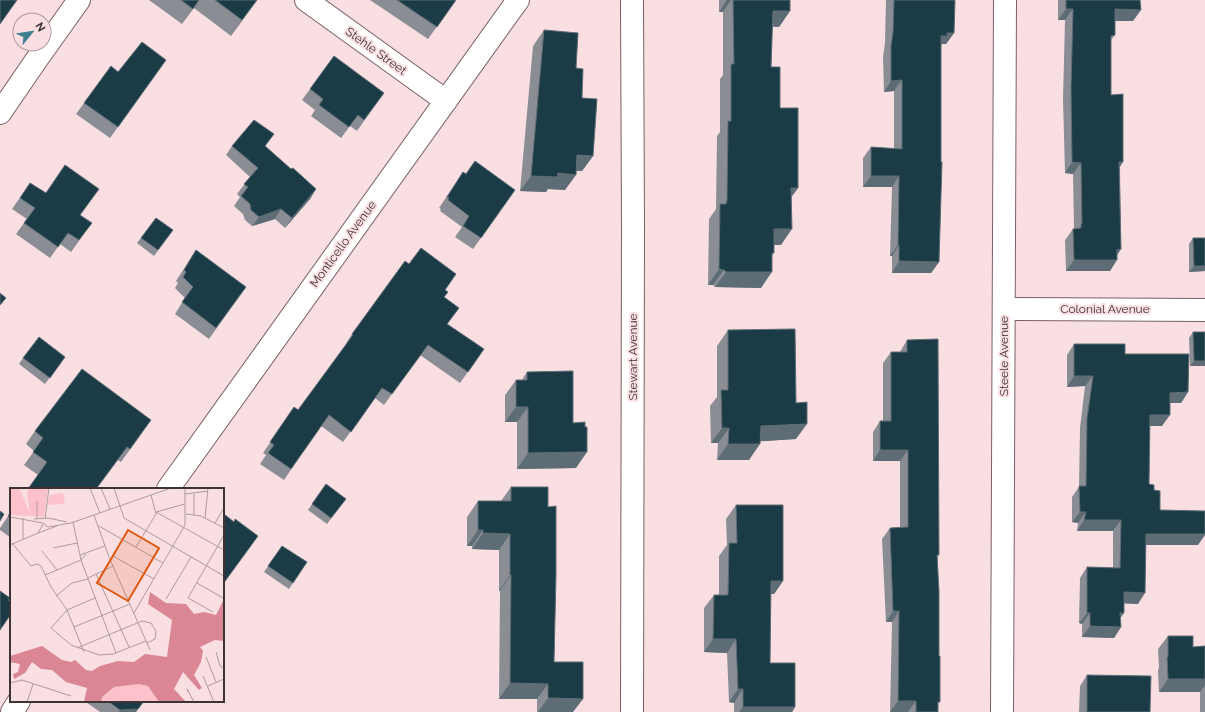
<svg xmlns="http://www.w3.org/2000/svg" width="1205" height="712" font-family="Raleway,sans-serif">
<rect width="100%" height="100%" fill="#fadfe2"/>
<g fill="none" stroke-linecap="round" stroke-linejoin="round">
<g stroke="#786164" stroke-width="24">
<path id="minor" d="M306,0L446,101
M0,113L37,59L79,0
M1004,309L1205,310
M168,489L518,0
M12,712L19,701
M632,712L633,227L632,2
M1002,712L1005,0"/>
</g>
<use href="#minor" stroke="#fff" stroke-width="22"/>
</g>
<path fill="#8a8e94" d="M149,0H257L231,36L194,8L182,24Z
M370,0H456L428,39Z
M719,0H790V11L779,27L772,26L771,67L798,188L791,197L781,245H774V253L772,256L761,288L715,287L713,285H708L709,219L716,209L717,136L720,132V79L723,75V12H719Z
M886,0H955L954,33L946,44H942L941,45L939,262L931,273H892V256H890L892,187H863V158L871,147L894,149V91L884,92L883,57L885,43Z
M1058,0H1140L1133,21H1115V35L1111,40V95L1120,168L1121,249L1117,255L1110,271H1066L1065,240L1073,229H1074L1073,174L1065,173L1063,99L1065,20H1058Z
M544,30L576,68L593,156L582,171H576L565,190L548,189L546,192L520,191L533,46Z
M334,56L376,104L357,131L350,126L341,138L311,116L315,110L302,100Z
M166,60L110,138L76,114L111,66L118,72Z
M232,146H265L291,169L316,189L310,199L285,228L275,219L252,226L245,220L243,214L234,206L240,197L237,194L250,177L226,155Z
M463,172L466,174L515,190L473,249L455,237L462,227L440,211L441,209L439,208Z
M30,183L81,215L84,234L71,252L60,244L50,258L16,234L27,219L12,209Z
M156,218L173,230L154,256L137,243Z
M1193,238H1205V271L1189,272V244Z
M196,250L238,298L209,339L175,314L185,298L175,288L178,283L176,281Z
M445,290L444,297L447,324L484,349L460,383L420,355L384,405L375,398L343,442L321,426L284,480L260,464L266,455L263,453L294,407L298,410L345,346V345L352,334Z
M728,330L796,439L760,441L749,460H717L718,443H711L710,406L717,397V346Z
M1193,332H1205V366H1190L1189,338Z
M907,340L938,558V712H890L892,622H886L882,539L890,528H900V461H873V432L880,421H883V363L891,352H900Z
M1074,344L1125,354L1188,392L1181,403H1170L1162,426H1150L1149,484L1154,490L1160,510L1198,545H1146L1138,604L1124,603V613L1120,618L1121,627L1114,638L1082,637V624L1079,623L1080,578L1087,567L1113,568V531H1077L1078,523L1072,522V497L1079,487L1080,428L1085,386L1067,387V355Z
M65,357L45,384L19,364L23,358Z
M527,372L573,423L576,468L517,469V422H505V395L516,380H522Z
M35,431L142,433L121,462L118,460L96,489H28L38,475L24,465L34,451L26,444Z
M326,484L346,499L327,524L308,510Z
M511,487L548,507L554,662L573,712H537V699H499L500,591H499V550L472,549V546H467V517L478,501H501Z
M736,505L783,581L774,594H771L770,663L795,707L792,712H734V703L729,702L727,653L704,652V608L714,595H719V556L727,545L726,519Z
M11,512V538L0,530V528Z
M282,546L307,562L289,589L264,572Z
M1168,636L1193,647L1205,646V712H1200V692H1159L1158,670L1159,668L1158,649Z
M1087,675L1150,712H1079L1080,686Z
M87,701H144L136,712H100L86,702Z"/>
<path fill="#5e6d75" d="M257,0L249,11L231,36L242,20Z
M727,0H731L723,12H719Z
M1066,9H1073L1065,20H1058Z
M1115,9L1141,10L1133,21H1107Z
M773,11H790L779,27L762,26Z
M947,33H954L946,44H942L940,47L941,36Z
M902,80L894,91L884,92L891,81Z
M577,155L593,156L582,171L566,170Z
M1072,162L1081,163L1073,174L1065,173Z
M1119,162H1123L1116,173Z
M558,173L576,175L565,190L548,189L546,192L520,191L531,176Z
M871,176H899L892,187H863Z
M791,188H798L787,203Z
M316,189L310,199L285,228L292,218Z
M281,209L275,219L252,226L259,217Z
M774,229H792L781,245H763Z
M898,245H899L892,256H890Z
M1121,249L1114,260H1117L1110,271H1066L1074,260L1117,250Z
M899,261L939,262L931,273H892Z
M1194,266H1205V271L1189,272Z
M719,269L724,270L713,285H708Z
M726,272H772L761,288L715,287Z
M1194,361H1205V366H1190Z
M1074,376H1093L1085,386L1067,387Z
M1188,392L1181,403H1162L1170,393Z
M516,407H528L517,422H505Z
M1150,415H1170L1162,426H1143Z
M807,424L796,439L750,442L761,426Z
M722,428H729L718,443H711Z
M728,444H760L749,460H717Z
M880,450H908L900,461H873Z
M587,452L576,468L517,469L528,453Z
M1080,512H1086L1078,523L1072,522Z
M1084,520H1121L1113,531H1077Z
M478,530H483L472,546H467Z
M483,533L510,534L499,550L472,549Z
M1146,534H1205V535L1198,545H1138Z
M510,575H511L500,591H499Z
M771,581H783L774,594H761Z
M1124,592L1145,593L1138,604L1116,603Z
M893,611H899L892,622H886Z
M1087,613H1090L1082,624L1079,623Z
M1120,613H1124L1116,624Z
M1090,626L1121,627L1114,638L1082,637Z
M713,639H736L727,653L704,652Z
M1168,679H1205V685L1200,692H1159Z
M510,683L548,684L537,699H499Z
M738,689H743L734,703L729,702Z
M548,698L583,699L573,712H538Z
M144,701L136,712H119L120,710Z
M898,701H916L908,712H890Z
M743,707H795L792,712H739Z"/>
<path fill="#1b3c46" stroke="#5e6d75" d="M0,0H17L0,24Z
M181,0H199L193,9Z
M215,0H257L242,20Z
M397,0H456L437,27Z
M733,0H790V11H773L771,67H780V108H798V188H791L792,229H774V253H772V272H726L724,270L719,269L720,204H726L727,200L728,121H731V64H734Z
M894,0H955L954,33H947V36H941V162H942L939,262L899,261V245H898L899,176H871V147L902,149V80L891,81V46L893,32Z
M1066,0H1140L1141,10L1115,9V35L1111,36V95L1123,94V162H1119L1121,249L1117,250V260H1074L1073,229L1081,228V224H1082L1081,163L1072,162L1071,88L1073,9H1066Z
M544,30L578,33L576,68L583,69L582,98L597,99L593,156L577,155L576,175L558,173L557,177L531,176Z
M142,42L166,60L118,127L84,103L111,66L118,72Z
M334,56L384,93L364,120L358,115L349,127L319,105L323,99L310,89Z
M254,120L274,134L265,146L291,169L293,168L316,189L292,218L281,209L259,217L251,210L250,204L241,196L248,187L244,184L258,168L232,146Z
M475,161L515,190L481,238L463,226L469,216L448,200L449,198L447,197L463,172L466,174Z
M65,165L99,189L80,215L92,223L79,240L68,233L58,247L24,223L35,208L20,198L30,183L46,193Z
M156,218L173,230L158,250L141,238Z
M1193,238H1205V266H1194Z
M421,248L456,274L445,290L448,292L444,297L459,308L447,324L484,349L468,372L428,345L392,394L382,388L351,432L329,415L291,469L268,453L274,445L270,442L294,407L298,410L353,335L352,334L405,261L409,264Z
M196,250L246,287L216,328L182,302L193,287L183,277L186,272L184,270Z
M0,293L6,298L0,305Z
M795,329L796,403L807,402V424L761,426L760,444H728L729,428H722L721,390H728V330Z
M1193,332H1205V361H1194Z
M39,337L65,357L50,378L23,358Z
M938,339L939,555H937L939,591V656H940V702H938V712H916V701H898L899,611H893L890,528L908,527V450H880V421H891V352H907V340Z
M1074,344H1125V354H1189L1188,392L1170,393V415H1150L1149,484L1154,485V490L1160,491V510L1205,511V534H1146L1145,593L1124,592V613H1120L1121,627L1090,626V613H1087V567L1120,568L1121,520H1084L1086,512H1080L1079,486H1086L1087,418L1093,376H1074Z
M82,369L151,420L130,449L127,447L96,489H28L47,462L33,452L43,438L35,431Z
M573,371V423L585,422V427H587V452L528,453V407H516V380H527V372Z
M326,484L346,499L331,518L312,504Z
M511,487H548V507L556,506V575L554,662H583V699L548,698V684L510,683L511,575H510V534L483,533V530H478V501H511Z
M736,505H783V581H771L770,663H795V707H743V689H738L736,639H713L714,595H728L729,543H737Z
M0,511L4,514L0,521Z
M11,512V518L8,516Z
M224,514L234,522L235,519L258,536L223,584V516Z
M282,546L307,562L293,583L268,566Z
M0,591L10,598L8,600L11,602V614L0,630Z
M1168,636H1193V647L1205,646V679H1168L1167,657H1168Z
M1087,675L1151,676L1150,712H1087Z
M108,701H144L138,709L120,710Z"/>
<g text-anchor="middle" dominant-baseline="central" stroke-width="4" stroke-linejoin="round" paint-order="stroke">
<g font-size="12" fill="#3d3334" stroke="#fadfe2">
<text transform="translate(376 51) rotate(36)">Stehle Street</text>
<text transform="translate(343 244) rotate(-54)">Monticello Avenue</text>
<text x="1105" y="309">Colonial Avenue</text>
<text transform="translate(1004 356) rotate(-90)">Steele Avenue</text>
<text transform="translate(633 357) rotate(-90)">Stewart Avenue</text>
</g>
</g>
<g transform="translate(10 488)">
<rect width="214" height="214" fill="#fadfe2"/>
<path d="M0,0H9L20,25L17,5L19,0H38L34,29L0,27Z" fill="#fcc1ca"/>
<path d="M53,5L55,14L53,16L37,17L40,7ZM129,196L138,198L149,214H91L92,209L104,199Z" fill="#fcc1ca"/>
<path d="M140,104L156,115L176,116L184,126L194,124L206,127L214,111V153L205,152L190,159L193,163L191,174L184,187L192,200L189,202L173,184L164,201L176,214H149L138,198L129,196L104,199L92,209L91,214H74L77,200L56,194L42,182L31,181L22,174L15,185L4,191L3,186L8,184L10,176L0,174V168L32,158L52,172L61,174L65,172L76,182L82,183L90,178L108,173L124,174L135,166L157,169L162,132L138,116Z" fill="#da8695"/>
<path fill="none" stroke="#ae9a9c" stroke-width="1" d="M80,0L90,25M91,0L100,21M104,0L114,30L214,88M175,6L198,3M184,6V27M27,13V31M146,24L214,62M146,24L175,16M176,26L191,28L214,40M84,27L99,69L140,162M0,29L33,35M13,30V51M195,30L198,0M24,31L38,30L57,34M35,31L39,0M63,34L71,72L106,165M33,35L38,39L61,35L161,0M205,35L214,20M89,38L153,75M28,45L47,38M2,55L21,78L27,76L31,78L41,99L57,122L74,164M0,57L28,45L33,36M126,59L146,26L141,7M43,60L67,55M32,63L47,82M70,67L95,58M103,68L144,91M86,86L119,159M35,87L71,72L76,66M78,90L103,78M187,95L213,110M46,108L62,95L78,91M85,110L57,122L41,140L61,157L89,167L103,166L136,153M156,111L181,69M203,124L178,110L214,47M124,125L175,37V0M64,139L120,116M67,160L132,133L141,135L146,143L145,151L137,155M206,164L210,178L214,180M196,169L206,194M193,188L204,214M0,195L12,192L61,208M198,198L214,191M178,204L177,201L184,214M17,214L23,196"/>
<path fill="#df570e" fill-opacity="0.15" stroke="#df570e" stroke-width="2" d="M118,42L149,60L118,113L87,95Z"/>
<rect width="214" height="214" fill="none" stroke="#3d3334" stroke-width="2"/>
</g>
<g transform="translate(32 32) rotate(60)"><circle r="19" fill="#fadfe2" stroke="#ae9a9c"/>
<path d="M0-3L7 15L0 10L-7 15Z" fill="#3f8092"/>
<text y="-6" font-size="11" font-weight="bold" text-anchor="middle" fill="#3d3334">N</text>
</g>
</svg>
